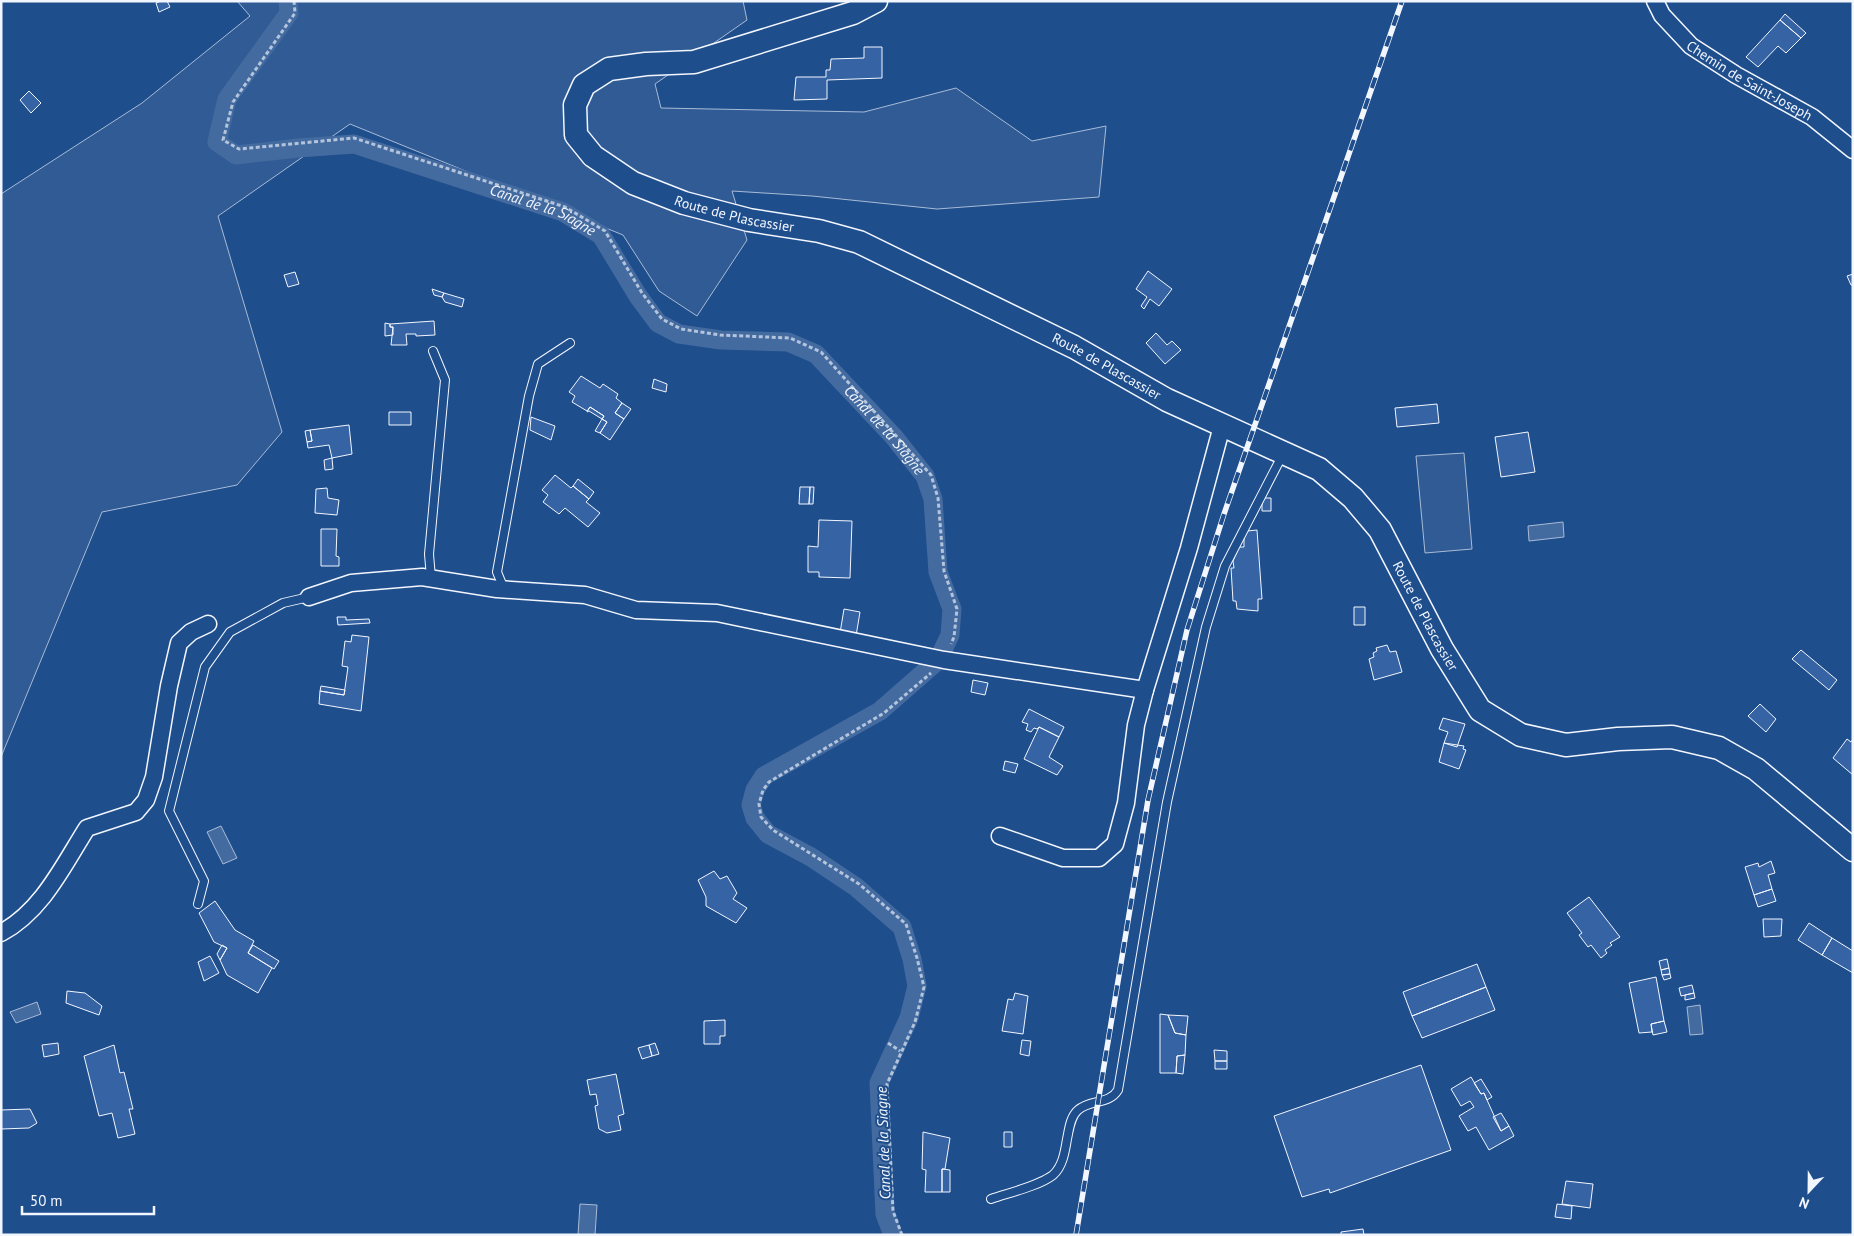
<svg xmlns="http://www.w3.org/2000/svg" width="1854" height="1236" font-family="'PT Sans',sans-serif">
<rect width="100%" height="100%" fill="#1f4e8c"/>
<path fill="#305b95" stroke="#a8bbd7" d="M237,1H743L747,20L655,84L661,108L864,112L956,88L1032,141L1106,126L1099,197L937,209L812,196L732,191L747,240L697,316L659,291L623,235L350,124L218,216L282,432L237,485L102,512L1,757V194L142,103L250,16Z
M1464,453L1472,549L1425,553L1416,456Z"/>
<path fill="#446ba0" stroke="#a8bbd7" d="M1563,522L1564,537L1529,541L1528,526Z
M221,826L237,858L223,864L207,832Z
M37,1002L41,1014L16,1023L10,1012Z
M1700,1005L1703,1034L1690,1035L1687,1007Z
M580,1204L597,1205L595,1235H578Z"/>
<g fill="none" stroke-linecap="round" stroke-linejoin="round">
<g stroke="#446ba0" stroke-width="19">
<path id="s1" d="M288,1L289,13L227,99L217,142L236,155L298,148L354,144L563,212L601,235L638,296L658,323L679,334L721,340L788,342L816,354L894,437L925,476L933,499L938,572L952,609L950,635L940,656"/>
<path d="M893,1235L885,1214L879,1083L909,1018L917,986L912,959L902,927L856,887L811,857L768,834L755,818L751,805L755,790L764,776L880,711L936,662"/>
</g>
</g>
<path fill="#3563a3" stroke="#f2f6ff" d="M161,1H167L170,7L159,12L156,3Z
M1785,14L1806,33L1801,38L1780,20Z
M1780,20L1801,38L1786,53L1778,46L1758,67L1746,57Z
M864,47H882V78L827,80V99L794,100L796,77H826V70H830L831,59L864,58Z
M29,91L41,103L31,113L20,100Z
M1148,271L1172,289L1159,306L1150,299L1144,309L1141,306L1147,297L1136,289Z
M295,272L299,284L288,287L284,275Z
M1853,274V285H1851L1847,276Z
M432,289L444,293L442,297L434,295Z
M444,293L464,299L462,307L445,302L442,297Z
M434,321L435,335L416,336V334H406L407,345H391L393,327H390V324Z
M385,323L390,324V327H393V335L385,336Z
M1156,333L1167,345L1172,341L1181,350L1165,364L1146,343Z
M581,376L600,388L603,384L618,394L616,398L622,403L615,413L624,419L610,440L600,433L607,422L602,419L604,416L590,407L587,411L572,402L575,396L569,392Z
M654,379L667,384L666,392L652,388Z
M622,403L631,409L624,419L615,413Z
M1437,404L1439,423L1397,427L1395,408Z
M590,407L604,416L602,419L589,411L587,412Z
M389,412H411V425H389Z
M531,417L555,426L551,440L530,430Z
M602,419L607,422L600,433L595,431Z
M349,425L352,454L332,458L329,445L308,448L307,442L312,441L310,430Z
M310,430L312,441L307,442L305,431Z
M1528,432L1535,472L1501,477L1495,437Z
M332,458L333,469L325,470L324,460Z
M555,475L571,488L573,486L589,499L586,502L600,513L588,527L565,508L559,514L543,502L548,495L542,490Z
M578,479L594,492L589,499L573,486Z
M800,487H810L809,504H799Z
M810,487H814L813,504H809Z
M327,488L328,498L339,500L337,515L315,513L316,489Z
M1262,498H1271V511H1262Z
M819,520L852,521L850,578L819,577V572H808V546L818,547Z
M321,529H337L336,556L339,557V566H321Z
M1257,530L1262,599H1258V611L1237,609L1236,601H1233L1231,568H1234L1233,561L1239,547H1244V538L1247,531Z
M1354,607H1365V625H1354Z
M844,609L860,612L856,636L840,633Z
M337,617H346V620L369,619L370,623L338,625Z
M352,635L369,637L361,711L319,704L320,691L344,695L348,667L342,666L345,641L351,642Z
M1387,645L1390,652L1396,651L1402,672L1374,680L1369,659L1374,657L1373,653L1377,651L1376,648Z
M1801,650L1837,680L1829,690L1792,659Z
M973,680L988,683L985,695L971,692Z
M321,686L345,690L344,695L320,691Z
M1760,704L1776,719L1766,732L1748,716Z
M1029,709L1064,727L1059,737L1039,727L1037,729L1034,728L1031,732L1026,730L1028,724L1022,722Z
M1443,718L1465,724L1457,747L1444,743L1448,732L1439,729Z
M1039,727L1059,737L1049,757L1063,766L1057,775L1024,759Z
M1847,739L1851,742L1853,739V775L1833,758Z
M1444,743L1464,746L1463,749L1466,750L1459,769L1439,762Z
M1005,761L1018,764L1015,773L1003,770Z
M1771,861L1775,873L1768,875L1772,889L1754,895L1745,867L1758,863L1759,867Z
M714,871L720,879L727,876L737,893L733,899L747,908L736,923L706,906V897L698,880Z
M1772,889L1776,901L1758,907L1754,895Z
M1589,897L1620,937L1610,943L1612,945L1605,950L1607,953L1601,958L1591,945L1588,947L1579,935L1582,933L1567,913Z
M215,901L235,930L254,941L248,953L272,968L258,993L227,975L220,960L227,948L214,942L199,913Z
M1763,919H1782L1781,936L1764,937Z
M1809,923L1832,938L1822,955L1798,940Z
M1832,938L1853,951V973L1822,955Z
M222,945L227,948L220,960L217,954Z
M253,945L279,961L274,969L248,953Z
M210,956L219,973L204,981L198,962Z
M1667,959L1669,968L1661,970L1659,961Z
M1477,964L1486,987L1412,1016L1403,992Z
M1669,968L1670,974L1662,975L1661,970Z
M1670,974L1671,978L1664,980L1662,975Z
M1656,977L1664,1021L1651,1024L1652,1032L1639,1033L1629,983Z
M1692,985L1694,993L1681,996L1679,988Z
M1486,987L1495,1010L1422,1038L1412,1016Z
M67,991L85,993L102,1006L99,1015L66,1003Z
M1015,993L1028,996L1023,1034L1002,1031L1008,999L1013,1000Z
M1694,993L1695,998L1685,1000V995Z
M1160,1014L1168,1015L1175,1033L1186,1035L1185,1055L1177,1056L1176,1073H1160Z
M1168,1015L1188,1016L1186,1035L1175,1033Z
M725,1020V1036H720V1044H704V1021Z
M1664,1021L1667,1032L1653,1035L1651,1024Z
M1022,1040L1031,1041L1029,1056L1020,1054Z
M58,1043L59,1054L44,1057L42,1045Z
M655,1043L659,1054L652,1056L649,1045Z
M114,1045L120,1073L124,1072L133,1109H129L135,1134L118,1138L112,1113L99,1116L84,1056Z
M649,1045L652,1056L642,1059L638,1048Z
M1214,1050L1227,1051V1061H1215Z
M1185,1055L1183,1074L1176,1073L1177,1056Z
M1215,1061H1227V1069H1215Z
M1421,1065L1451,1150L1330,1193L1329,1189L1302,1197L1274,1116Z
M616,1074L624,1114L618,1116L621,1130L607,1133L599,1129L595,1106L598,1105L596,1094L590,1095L587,1080Z
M1471,1077L1481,1094L1484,1093L1487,1100L1501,1131L1509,1126L1514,1136L1489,1150L1476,1127L1468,1131L1459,1116L1474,1107L1470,1101L1461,1106L1451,1089Z
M1481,1079L1492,1097L1487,1100L1484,1093L1481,1094L1474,1083Z
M30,1109L37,1123L29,1128L1,1129V1110Z
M1501,1113L1509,1126L1501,1131L1493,1117Z
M923,1132L950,1138L945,1169H942V1192H925L926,1170L922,1169Z
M1004,1132H1012V1147H1004Z
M942,1169L950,1170V1192H942Z
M1566,1181L1593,1184L1590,1208L1562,1204Z
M1557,1204L1572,1206L1571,1219L1555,1217Z
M1363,1229L1364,1235H1341V1232Z"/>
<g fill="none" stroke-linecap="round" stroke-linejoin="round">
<g stroke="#f2f6ff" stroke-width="10">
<path id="lane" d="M431,578L429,554L445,380L433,351
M504,589L497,572L529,396L538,364L570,343
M198,904L204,881L169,811L205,667L230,632L283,603L309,597
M991,1199C1008,1193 1039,1186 1053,1175C1063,1166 1065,1151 1067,1139C1069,1130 1070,1117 1078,1110C1090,1099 1109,1105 1118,1090L1167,802L1206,627L1225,566L1282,456"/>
</g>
<g stroke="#f2f6ff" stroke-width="19">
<g id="street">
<path id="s2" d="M1655,1L1662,15L1691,46L1736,75L1812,117L1853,150"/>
<path d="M309,597L351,583L422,577L497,589L585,595L636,610L717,613L944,660L1145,690"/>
<path d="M1000,836L1063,858H1099L1115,844L1126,803L1136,725L1145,690L1189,548L1222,426"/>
<path d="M1,933C42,911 63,866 87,828L136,812L146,800L154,777L169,686L179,643L191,632L208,624"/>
</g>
</g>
<g stroke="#f2f6ff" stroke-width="25">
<g id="secondary">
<path id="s3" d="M876,1L853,13L694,62L646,64L609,69L584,85L575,105L576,135L593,156L633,183L684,203L749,220L819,231L859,242L1074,347L1167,400L1319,469L1353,498L1380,530L1442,649L1480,710L1521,735L1566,745L1618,739L1672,737L1719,748L1756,769L1853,850"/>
</g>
</g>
<path stroke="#b3c4dc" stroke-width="3" stroke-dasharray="4 2.5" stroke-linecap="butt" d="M294,1L295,13L233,102L223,140L239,149L354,138L565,207L605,231L642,293L662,319L681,329L720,335L790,338L821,352L931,475L938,498L944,571L957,609L954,637L951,644
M888,1043L900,1051
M902,1235L893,1211L887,1084L915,1022L924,987L917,958L906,924L859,884L773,830L761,817L759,804L763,790L769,782L884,713L931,673"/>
<use href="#lane" stroke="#1f4e8c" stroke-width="8"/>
<use href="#street" stroke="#1f4e8c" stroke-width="16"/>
<use href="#secondary" stroke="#1f4e8c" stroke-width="22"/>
<g stroke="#f2f6ff" stroke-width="5.5">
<path id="rail" d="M1076,1235L1148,800L1187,630L1224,514L1402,1"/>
</g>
<use href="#rail" stroke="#1f4e8c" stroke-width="4" stroke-dasharray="11" stroke-linecap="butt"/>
</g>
<g text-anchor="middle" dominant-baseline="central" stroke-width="4" stroke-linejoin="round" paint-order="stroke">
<g font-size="14" fill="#f2f6ff" stroke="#1f4e8c">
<text stroke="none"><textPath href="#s2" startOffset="126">Chemin de Saint-Joseph</textPath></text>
<text stroke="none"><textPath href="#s3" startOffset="541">Route de Plascassier</textPath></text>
<text stroke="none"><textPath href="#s3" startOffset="946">Route de Plascassier</textPath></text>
<text stroke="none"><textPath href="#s3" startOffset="1366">Route de Plascassier</textPath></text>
</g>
<g font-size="15" font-style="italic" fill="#f2f6ff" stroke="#1f4e8c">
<text stroke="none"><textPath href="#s1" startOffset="504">Canal de la Siagne</textPath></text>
<text stroke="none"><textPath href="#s1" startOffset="939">Canal de la Siagne</textPath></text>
<text transform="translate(883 1143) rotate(-92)">Canal de la Siagne</text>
</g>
</g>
<rect width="1854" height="1236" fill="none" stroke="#f2f6ff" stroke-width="5"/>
<g transform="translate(1809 1191) rotate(202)" stroke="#1f4e8c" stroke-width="4" paint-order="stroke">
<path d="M0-4L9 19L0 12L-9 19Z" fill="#f2f6ff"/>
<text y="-8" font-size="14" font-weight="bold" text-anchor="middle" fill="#f2f6ff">N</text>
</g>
<path d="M22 1206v8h132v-8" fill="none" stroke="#f2f6ff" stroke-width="2.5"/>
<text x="30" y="1206" font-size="15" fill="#f2f6ff" stroke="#1f4e8c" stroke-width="4" paint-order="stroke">50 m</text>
</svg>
